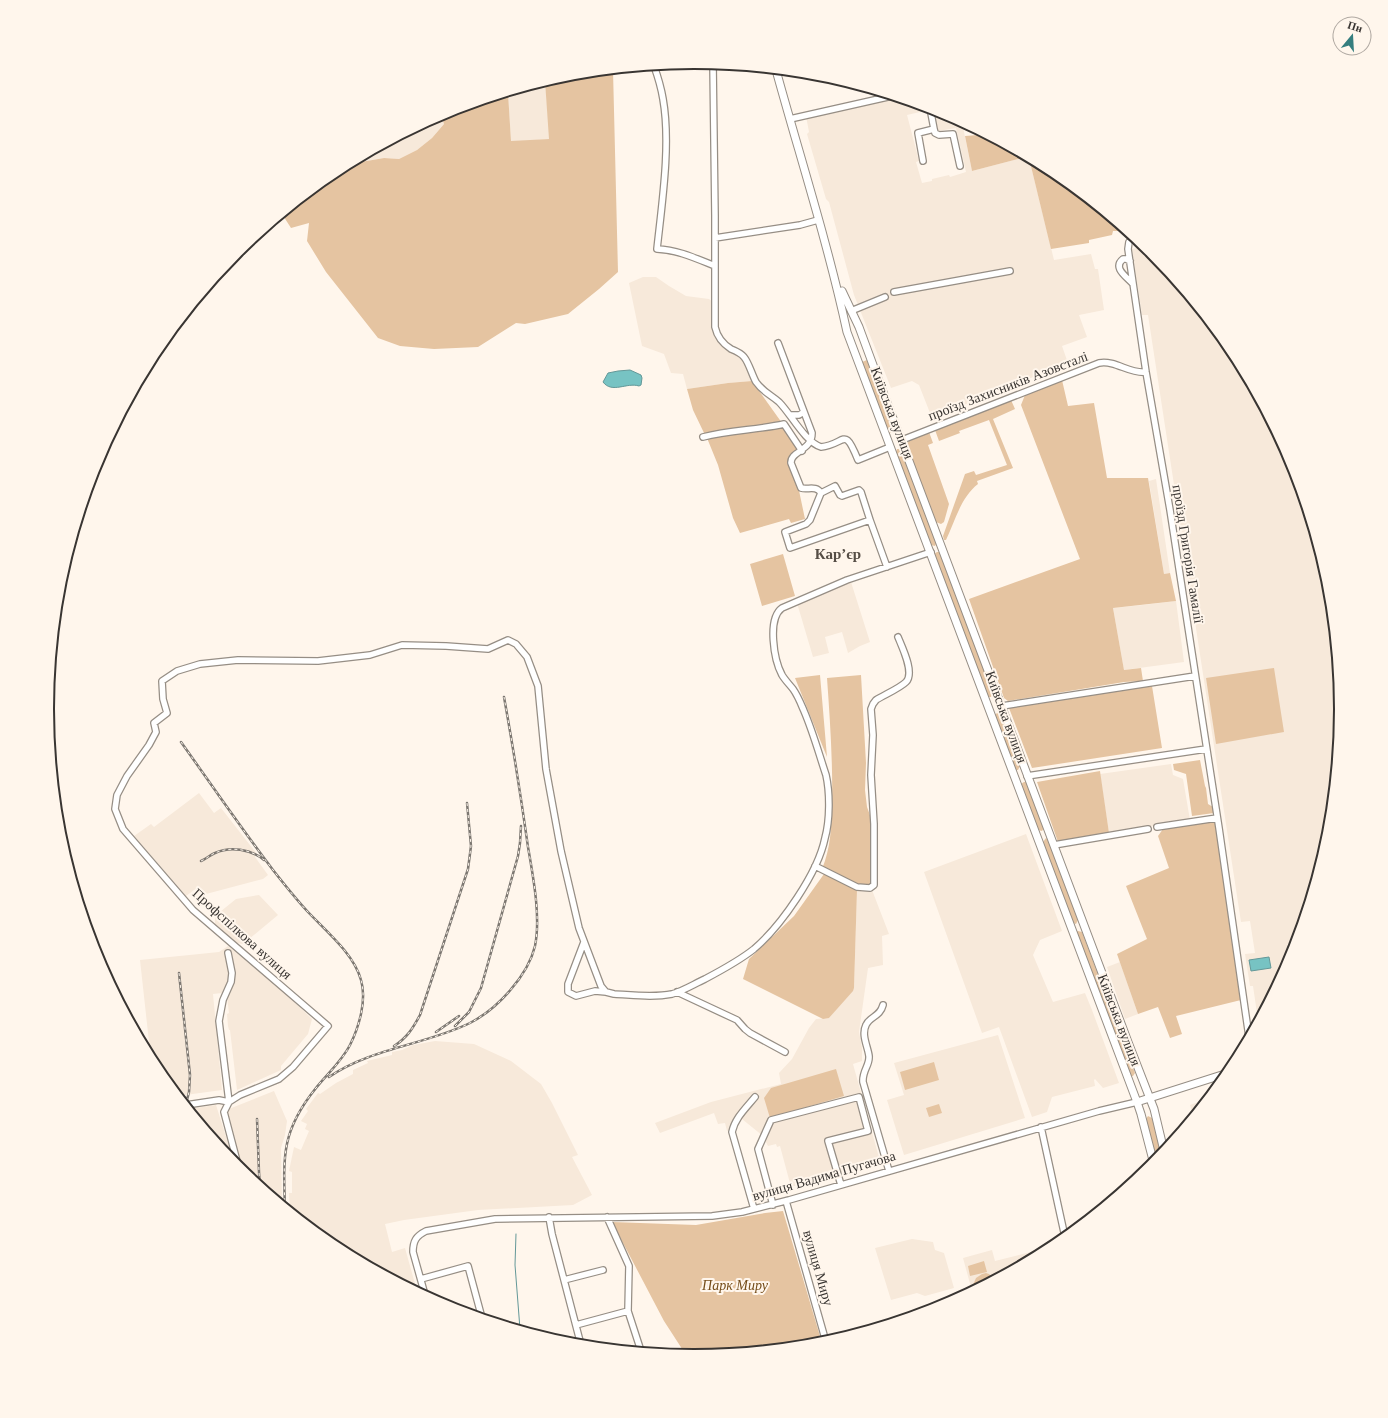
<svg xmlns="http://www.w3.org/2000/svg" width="1388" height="1418" font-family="Georgia,serif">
<rect width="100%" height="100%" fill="#fff6ec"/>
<path fill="#f7e9da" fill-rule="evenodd" d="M545,81L550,139L511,142L508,93Z
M893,96L942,111L962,122L972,171L1026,157L1029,158L1054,260L1091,254L1095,269H1098L1104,310L1079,315L1087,337L1062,346L1069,366L1057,371L1053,369L932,418L919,385L912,381L891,388L854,295L829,202L826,199L807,134L809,132L806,116ZM933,109L938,131L956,128L966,172L950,177L949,175L932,179V181L922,183L916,162L919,161L907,115Z
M441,114L444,124L443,125L432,138L417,150L399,159L384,158L354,163V161Z
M1145,246L1152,252L1232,350L1292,462L1329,583L1341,709L1329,835L1292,957L1258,1020L1253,986H1250L1245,954L1255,953L1250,921L1241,922L1148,315H1142L1132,249Z
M643,277H656L669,286L686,296L709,299L713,302L717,330L722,339L737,350L745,363L752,381L728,383L687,389L683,374L671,373L664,354L642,346L629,283Z
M1156,479L1170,573L1164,574L1149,481Z
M851,582L870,642L860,646L848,653L842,632L825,637L829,653L813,657L797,603Z
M1176,601L1184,662L1124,670L1113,608L1143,605Z
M1171,764L1173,775L1183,779L1190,820L1109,833L1100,774Z
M199,793L214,813L221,808L257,854L255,857L268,875L263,879L206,894L198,887L186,896L134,836L151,824L154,827Z
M1026,834L1062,931L1040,940L1033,955L1053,1002L1085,993L1092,1010L1119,1083L1103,1088L1095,1079L1094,1080L1095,1086L1052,1097L1047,1112L1032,1117L999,1027L982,1033L924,872Z
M859,888L872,890L889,934L882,936L883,965L868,968L859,1032L862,1048V1061L853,1064L880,1161L791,1187L780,1146L777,1147L776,1144L768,1146L763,1136L742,1119L736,1127L727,1131L725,1123L718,1124L714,1113L660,1133L655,1123L711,1102L781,1084L779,1073L792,1059L809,1028L816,1019L829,1018L854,988L857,890Z
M259,895L278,915L243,944L237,943L215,924V916L236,899Z
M228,946L279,987L312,1019L308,1034L281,1066V1070L237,1090L230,1030H229L228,1026L227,1014L229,1013L226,989L222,993L213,994L222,1090L178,1096L156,1068L151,1060L140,960L219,952Z
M1120,962L1138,1014L1125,1019L1107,967Z
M998,1035L1025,1118L904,1155L887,1100L904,1095L894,1063Z
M435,1041L474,1044L511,1061L541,1084L552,1103L578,1155L572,1157L592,1195L573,1205L478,1210L404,1220L385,1224L392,1252L405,1248L417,1291L334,1247L290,1210L289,1193H292V1172L289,1171L294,1147L301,1150L309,1131L305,1129L307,1124L301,1121L308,1111L306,1109L318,1093L320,1094L336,1083L353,1074V1070L368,1063L367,1061L392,1055V1052L402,1050L413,1045Z
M274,1091L287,1121L285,1135L281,1148L282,1204L243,1172L240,1159L237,1154L227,1113L229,1109Z
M1207,1099L1193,1116L1190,1105Z
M216,1105L235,1165L189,1109Z
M912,1239L933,1242L935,1250L944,1253L954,1288L925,1296L917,1293L891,1300L875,1248Z
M1054,1246L1053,1247L972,1291L963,1258L992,1250L995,1261Z"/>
<path fill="#e5c4a1" d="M613,70L618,272L599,289L568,314L525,324L516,323L478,347L434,349L400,346L378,338L326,272L307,241L309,223L291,228L282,214L335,171L354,161L355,163L384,158L399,159L417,150L432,138L444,124L441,114L447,111L508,93L511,141L549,139L545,81L568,74Z
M978,130L1026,157L972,171L965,136L978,135Z
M1029,158L1054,171L1119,225L1120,231H1113L1112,235L1089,240V243L1051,249Z
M867,360L894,430L892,433H888L862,362Z
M1062,380L1068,406L1094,403L1107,478H1148L1164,574L1170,573L1176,601L1113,608L1124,670L1141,668L1143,681L1124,682L1008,701L1004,698L969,599L1080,559L1021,405L1025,395Z
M752,381L782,423L705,435L693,410L687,389L728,383Z
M1011,400L1015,409L993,419L1013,468L977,481L978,484C961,497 955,521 946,540H944L943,536L965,474L974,471L976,475L1007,465L989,420L959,431L960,433L939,441L935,430Z
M783,425L800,449L789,458L797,481L805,519L791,523L789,519L740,533L733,518L718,465L707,438Z
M929,432L933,443L928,445L949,504L944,522L941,524L936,522L907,447V443L911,439Z
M897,449H901L937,542L935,546L931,545L896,452Z
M937,552H940L993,694L991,697H988L934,554Z
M783,554L795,596L762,606L750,564Z
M1274,668L1284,732L1216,744L1206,678Z
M820,675L827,757L795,678Z
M861,675L866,763L865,790L867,807L871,818L872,883L870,886C853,885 838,876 822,869C831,847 831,829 832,806C833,763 830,720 827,678Z
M1152,686L1162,748L1032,768L1009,708Z
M997,713L1001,714L1020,766L1018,770H1015L995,715Z
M1200,760L1205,786L1206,788L1208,804L1213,807L1214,813L1192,816L1186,774L1174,770L1173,764Z
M1100,771L1109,833L1058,842L1037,782Z
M1024,782H1026L1044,828L1042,831L1038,830L1021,784Z
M1215,821L1241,1000L1176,1016L1182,1034L1170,1038L1158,1007L1138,1014L1117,954L1147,939L1126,886L1169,868L1158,836L1163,829Z
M1046,838L1049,840L1078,920L1076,924L1073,923L1043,842Z
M824,874L857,890L854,988L853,991L829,1018L823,1019L743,979L749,959L794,916Z
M1078,931L1082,932L1135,1073L1133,1076H1130L1076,932Z
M934,1062L939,1080L905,1090L900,1072Z
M836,1069L844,1096L770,1118L764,1098L771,1088Z
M939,1104L942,1113L929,1117L926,1108Z
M1148,1116L1152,1118L1161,1155L1156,1161L1146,1119Z
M783,1211L822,1343L694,1356L686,1355L664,1321L612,1222L696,1225L765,1213Z
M984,1261L987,1272L970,1276L968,1266Z
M986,1273L989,1274L994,1279L975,1289L973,1285L976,1278L982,1274Z"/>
<path fill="#77c3c3" stroke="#649898" d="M630,370L641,375L642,378L641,385L639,386C627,382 612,394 603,382L608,373L618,371Z
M1269,957L1271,968L1251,971L1249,960Z"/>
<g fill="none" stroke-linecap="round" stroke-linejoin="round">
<path stroke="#649898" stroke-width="1" d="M516,1234L515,1265L520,1329"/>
<g stroke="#968e85" stroke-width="8">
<path id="minor" d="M654,66C658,77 661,87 663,99C671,144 662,203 657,249C678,250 695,258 715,266V216L713,64
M790,119L892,96
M934,129L935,133L939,135L953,134L960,166
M923,161L918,133L934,129L930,108
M715,238L800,225L818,220
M1135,238L1129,242L1128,249L1146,372L1170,510L1219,828L1249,1037
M1130,261L1126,259H1123C1112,268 1127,277 1133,284
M715,266V327C717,336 723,344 731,349C736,351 741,353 744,357C749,363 752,375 756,382C763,392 771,395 779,402C791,414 805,442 821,447C846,444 844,425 858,460L890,447
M894,292L1010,271
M851,311L885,297
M778,343L812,433C812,451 790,451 791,463L801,488C808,490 816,485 821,493
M790,415H799L804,412
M703,437C730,430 757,430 784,424L802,451
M902,440L1099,363C1116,360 1129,374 1146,372
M870,520L861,492L859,490L842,496L840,495L835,486L821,493L810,520L806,524L785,532L790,548L870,520L887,567
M1002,706L1195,676
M1027,776L1206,749
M1157,827L1217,818
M1054,845L1148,829
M815,866L857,887L870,888L874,885V824L871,775L873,735L871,709L873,704L876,700C884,695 900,688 906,682C915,673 902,647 898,637
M584,942L568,984V992L576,996L595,991L606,992
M228,953L232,973L231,982L223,1000L219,1021L229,1102L224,1112L239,1169
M677,992L737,1020L745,1029L750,1033L785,1052
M883,1005C880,1017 870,1016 866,1025C861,1035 868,1047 869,1056C870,1065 862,1071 863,1082L889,1171
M186,1105L219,1100L229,1102L240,1095L279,1079L293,1067L328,1026L193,910L123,829L115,809L117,795L127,776L149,745L156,732L154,723L167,713L163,699L162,681L177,671L200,664L238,660L318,661L370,655L402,645L446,646L488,649L508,640L516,644L527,657L538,686L546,769L561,851L579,928L601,986L606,992L614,994C633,995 653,998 672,994C683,991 694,984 705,979C722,970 739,961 754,949C781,926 818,873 825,838C830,820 830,793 826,775C819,754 813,732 804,711C801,704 798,696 793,689C789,684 785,680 782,675C774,660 767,619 782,608L847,580L931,552
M1041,1127L1065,1237
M786,1201L826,1342
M773,1205L758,1149L771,1120L859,1097L868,1131L828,1141L841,1185
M754,1209L732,1132C735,1118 746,1108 755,1097
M549,1217L552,1234L581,1345
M607,1217L629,1266L628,1311L641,1351
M421,1279L468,1266L482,1318
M564,1280L603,1270
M425,1295L413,1252C413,1241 416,1236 426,1231L495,1219L712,1216L742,1212L789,1200L1099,1111L1137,1102
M576,1325L628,1311"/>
</g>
<g stroke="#968e85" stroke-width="9">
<path id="major" d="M776,70C800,157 828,244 847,332L1137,1102L1141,1114L1154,1164
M842,291L859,327L880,384L1128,1042L1154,1109L1164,1151
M1137,1102L1228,1073"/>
</g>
<use href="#minor" stroke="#fff" stroke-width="5.5"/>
<use href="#major" stroke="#fff" stroke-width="7"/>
<g stroke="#7c7771" stroke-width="2.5">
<path id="rail" d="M181,742C211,784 241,828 273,870C284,884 295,898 308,912C326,931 354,954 361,980C367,1000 359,1027 350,1045C342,1061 327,1074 316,1088C282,1130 283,1155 285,1207
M201,861C206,859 210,855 215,853C230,846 251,849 264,860
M179,973L190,1075L189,1092L186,1104
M455,1026L469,1012L481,988L518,856L520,843L521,826
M436,1032L459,1016
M394,1046C407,1038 413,1028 420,1015L468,869L471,846L467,803
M329,1077C371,1048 425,1045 470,1023C497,1009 528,976 535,946C541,917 533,876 528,847C521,797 513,747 504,697
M257,1119L259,1172L260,1186"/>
</g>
<use href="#rail" stroke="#fff6ec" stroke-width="1" stroke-dasharray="3" stroke-linecap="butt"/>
</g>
<g text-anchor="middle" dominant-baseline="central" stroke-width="4" stroke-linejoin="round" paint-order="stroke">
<g font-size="14" fill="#393532" stroke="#fff6ec">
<text transform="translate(1008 386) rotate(-21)">проїзд Захисників Азовсталі</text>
<text transform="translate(892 413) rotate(69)">Київська вулиця</text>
<text transform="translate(1188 554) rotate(81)">проїзд Григорія Гамалії</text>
<text transform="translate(1006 717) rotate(70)">Київська вулиця</text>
<text transform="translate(242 934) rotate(42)">Профспілкова вулиця</text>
<text transform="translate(1119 1020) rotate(69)">Київська вулиця</text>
<text transform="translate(824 1176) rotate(-16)">вулиця Вадима Пугачова</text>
<text transform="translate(818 1268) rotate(74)">вулиця Миру</text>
</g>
<g font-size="14" font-style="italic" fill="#754d1a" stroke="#fff6ec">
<text x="735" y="1285">Парк Миру</text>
</g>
<g font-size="15" font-weight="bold" fill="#554d45" stroke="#fff6ec">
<text x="838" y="554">Кар’єр</text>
</g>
</g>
<path d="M0 0H1388V1418H0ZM54 709a640 640 0 1 1 1280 0a640 640 0 1 1-1280 0Z" fill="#fff6ec" fill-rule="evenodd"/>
<path fill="none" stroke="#393532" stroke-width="2" d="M54 709a640 640 0 1 1 1280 0a640 640 0 1 1-1280 0Z"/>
<g transform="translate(1352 36) rotate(18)"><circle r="19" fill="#fff6ec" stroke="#b0a9a2"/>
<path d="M0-3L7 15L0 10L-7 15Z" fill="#357e7e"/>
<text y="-6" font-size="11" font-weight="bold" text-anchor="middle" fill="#393532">Пн</text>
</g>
</svg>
